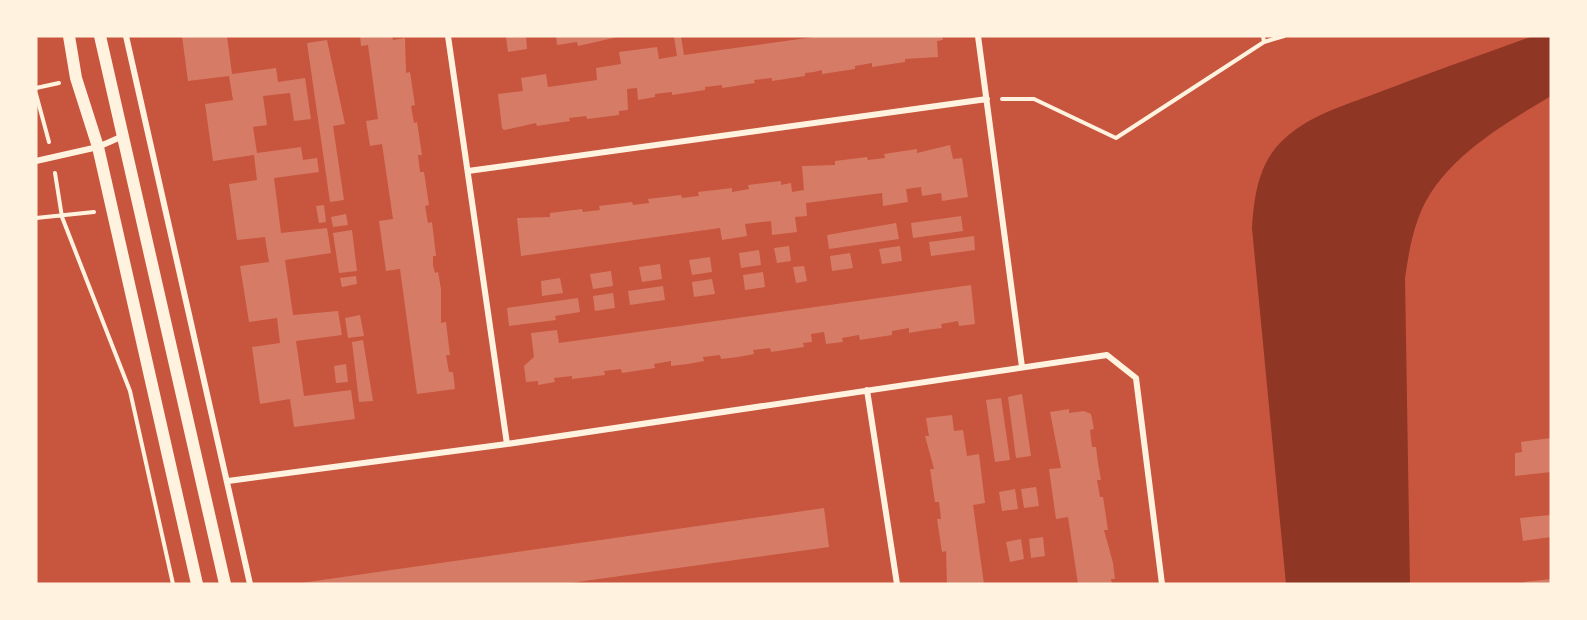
<svg xmlns="http://www.w3.org/2000/svg" width="1587" height="620" font-family="Karla,sans-serif">
<rect width="100%" height="100%" fill="#c8553d"/>
<path fill="#8f3625" d="M1533,36H1551V96C1501,126 1438,162 1418,219C1411,238 1408,258 1405,278L1410,584H1286L1252,228C1254,198 1258,166 1280,143C1306,116 1343,106 1377,93C1429,73 1481,55 1533,36Z"/>
<path fill="#d67c66" d="M182,36H227L232,74L276,68L278,82L305,78L311,119L294,121L290,93L263,96L267,125L253,127L257,153L301,147L303,160L317,158L319,172L274,178L281,233L327,228L331,253L285,260L293,315L338,311L342,335L296,341L304,396L351,390L355,419L294,427L290,399L260,404L252,347L280,343L277,318L249,322L240,266L269,262L265,237L237,240L229,184L257,180L254,155L213,161L205,104L233,100L229,76L188,81Z
M360,36H392L393,40L405,38L406,73L410,72L415,105L411,106L414,123L417,122L422,155H418L419,164L420,172H424L429,205L425,206L428,223L432,222L436,256H433V265L435,273L438,272L441,289V323L446,322L450,355H446L449,372H453L455,389L417,394L400,269L386,271L379,221L393,219L382,144L370,146L366,121L378,119L368,45L361,46Z
M526,36L527,49L508,52L506,37Z
M556,36H618V37L578,46L577,42L557,45Z
M681,36L684,55L821,36H942L943,40L937,41L938,57L905,59V62L872,67V63L855,66V69L822,74V70L814,72L805,73V76L772,81V78L754,80L755,83L722,88V85L705,87V90L672,95V92L655,94V97L638,100L637,88L627,89L628,110L619,111V115L587,119L586,116L569,118L570,121L537,126L536,123L504,130L502,128L498,94L523,91L521,78L546,74L548,87L597,80L596,68L621,64L619,52L657,47L659,59L677,56L674,37Z
M327,40L345,124L333,126L344,200L330,202L307,43Z
M950,145L953,159L962,158L968,197L942,201L941,193L922,196L921,187L906,189L908,202L883,206L882,193L806,203L807,216L795,217L797,232L772,235L771,221L745,224L747,236L722,240L720,228L521,256L517,218L550,217V213L582,209L583,212L600,210L599,206L632,202L633,205L649,203L648,199L681,195L682,198L699,196L698,192L732,188V192L749,189L748,185L781,181V185L791,183L792,192L804,190L802,166L835,165V161L867,157L868,160L885,158L884,154L917,149V153Z
M324,205L326,222L319,223L316,206Z
M346,214L348,225L333,227L331,217Z
M961,216L963,231L913,238L911,223Z
M896,223L899,239L829,249L827,235Z
M352,230L357,271L339,273L333,233Z
M974,236L975,250L931,256L929,242Z
M789,246L791,261L777,263L774,248Z
M900,246L902,261L882,264L879,249Z
M759,250L761,265L741,268L739,253Z
M850,253L853,268L832,271L830,256Z
M710,257L712,272L692,275L689,260Z
M660,264L662,279L642,282L639,267Z
M804,266L807,281L796,283L793,267Z
M611,271L613,286L593,289L590,274Z
M763,272L765,287L745,290L743,275Z
M356,276L357,284L342,287L340,278Z
M560,278L563,293L542,296L541,281Z
M712,279L715,294L694,297L692,282Z
M971,285L975,324L959,326L958,321L941,324L942,328L926,330L909,333V328L892,331V335L860,340L859,335L842,338L843,342L826,344L824,332L811,334L812,342L803,343L804,347L771,352L770,348L753,350L754,354L738,357L721,359L720,355L703,357L704,361L688,364L671,366V361L654,364L655,368L622,373L621,369L613,370L604,371L605,375L572,379V376L554,378L555,382L538,385V381L526,382L524,366L534,357L531,333L557,330L559,343Z
M663,286L665,300L630,305L628,291Z
M613,293L615,308L595,311L593,296Z
M578,298L580,312L555,316L556,320L509,326L507,308Z
M360,315L364,336L348,338L345,318Z
M363,340L373,401L359,402L352,342Z
M346,364L348,382L336,383L334,366Z
M1022,394L1031,456L1016,458L1008,397Z
M1001,398L1010,460L995,462L986,400Z
M1069,409V413L1084,411L1091,414L1094,429L1090,430L1092,447H1096L1098,463L1101,480H1097L1100,497H1103L1108,530H1104L1113,563L1115,579H1111L1112,584H1078L1068,517L1056,519L1049,469L1061,468L1050,412Z
M952,415L954,431L963,430L967,456L979,454L985,503L973,505L984,584H947L946,551L942,552L937,519H941L940,510L939,502H935L930,469H934L925,436H929L926,418Z
M1551,438V472L1515,476V453L1522,452L1521,442Z
M1036,487L1039,506L1024,508L1021,489Z
M1015,489L1018,509L1002,511L999,492Z
M824,508L829,547L563,584H294Z
M1551,515V537L1523,541L1520,518Z
M1043,537L1045,556L1031,558L1029,539Z
M1021,539L1024,559L1010,562L1006,542Z
M1551,579V584H1524V582Z"/>
<g fill="none" stroke-linecap="round" stroke-linejoin="round">
<path stroke="#fff3e0" stroke-width="4" d="M1263,36L1264,42
M36,88L59,83
M36,94L49,142
M1002,99H1034L1116,138L1264,42L1284,36
M55,173L62,217L130,391L173,584
M36,218L94,212"/>
<path stroke="#fff3e0" stroke-width="6" d="M126,36L250,584
M448,36L507,444
M978,36L1022,367
M36,161L98,147L123,136
M468,171L987,99
M867,390L897,584
M228,481L507,444L1107,355L1136,378L1162,584"/>
<path stroke="#fff3e0" stroke-width="12" d="M69,36L76,78L98,147L197,584
M100,36L225,584"/>
</g>
<rect width="1587" height="620" fill="none" stroke="#fff3e0" stroke-width="75"/>
</svg>
